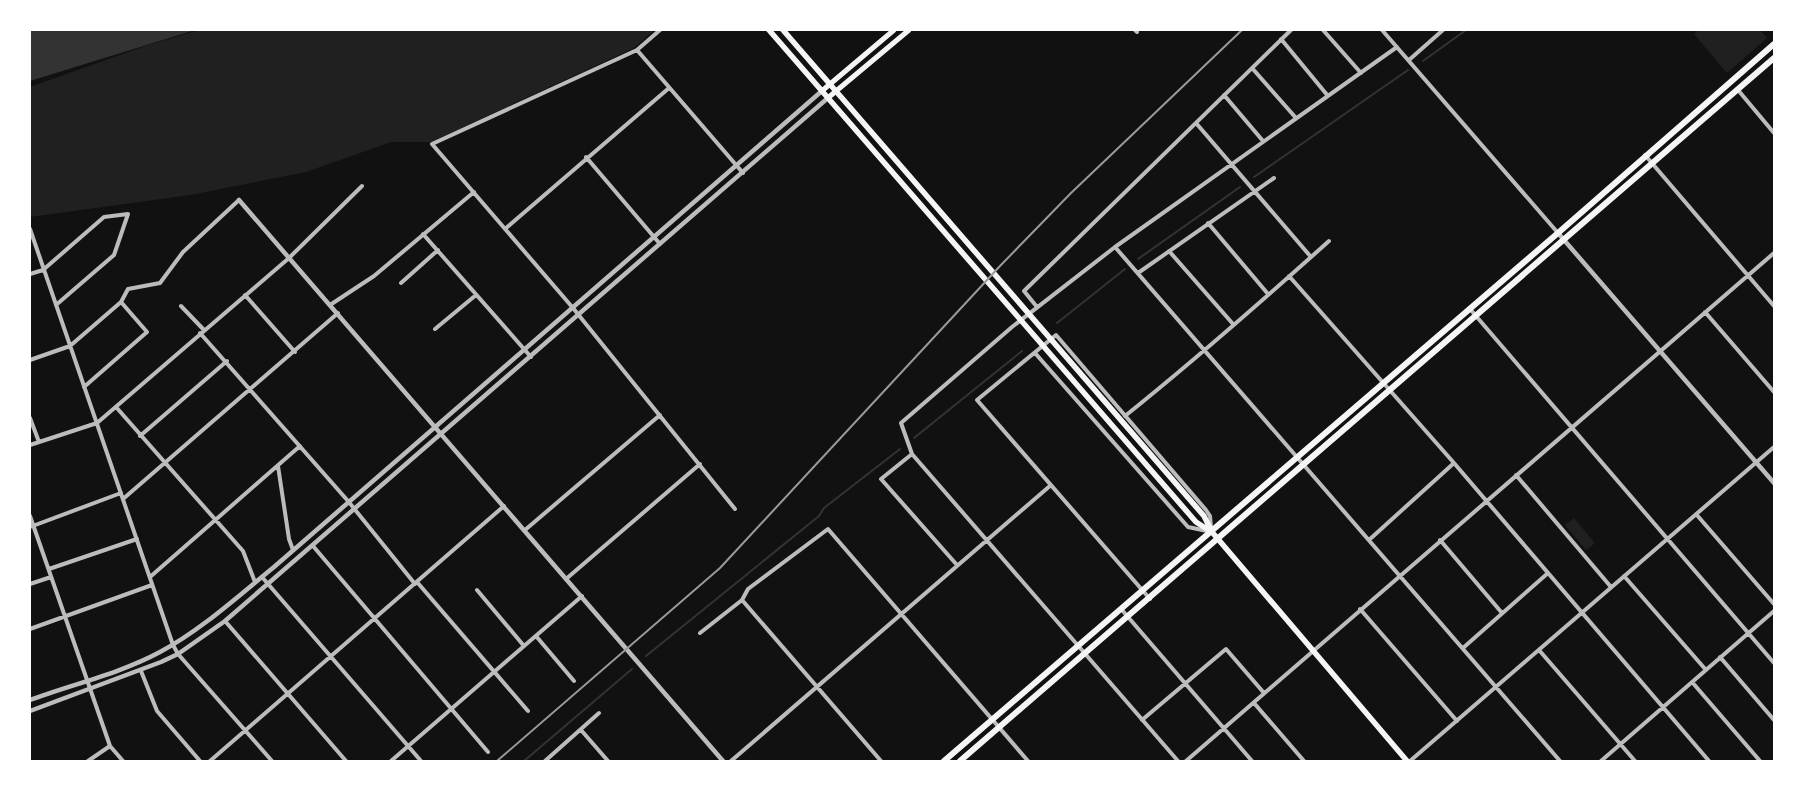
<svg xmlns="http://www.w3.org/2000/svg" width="1804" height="791" font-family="Karla,sans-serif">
<rect width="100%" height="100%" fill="#111"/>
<path fill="#202020" d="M199,30H654L634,48L431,142H391L306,172L190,195L30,217V87L145,46Z
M1699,30H1760L1767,38L1727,73L1694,34Z
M1574,518L1595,543L1586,550L1565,525Z"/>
<path fill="#333" d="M30,30H195L30,81Z"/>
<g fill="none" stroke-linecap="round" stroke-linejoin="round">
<path stroke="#333" stroke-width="2" d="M1423,61L1466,30
M1254,177L1408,70
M1138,259L1240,187
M1057,323L1125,269
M914,438L1022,351
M646,656L819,516L824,508L900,449
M524,761L632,669"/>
<path stroke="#bcbcbc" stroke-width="4" d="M660,30L637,50L432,144L573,308L735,509
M1135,30L1137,32
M1323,30L1361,73
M1382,30L1558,233
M1281,39L1328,96
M637,50L743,173
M1409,60L1443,30
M1252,68L1296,118
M1738,90L1774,133
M1224,95L1263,141
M1196,123L1311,257
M1645,155L1774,306
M586,157L660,244
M1208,223L1268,294
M30,229L173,645L178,654L272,761
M505,229L669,88
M423,234L531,357
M1115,247L1560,761
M1169,251L1233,324
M1138,273L1274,178
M30,274L43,270L104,217L128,214L114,255L56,305
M1289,276L1454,463L1709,761
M401,283L438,250
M245,295L295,352
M330,305L374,276L474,192
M181,306L204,330
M1037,307L1024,291L1291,30
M1470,309L1774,663
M1705,312L1774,392
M435,329L476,295
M200,333L348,501L415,584
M1035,353L1188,527L1207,531
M30,360L70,346L121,302L128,289L160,283L183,252L239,200
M84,387L147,332L121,302
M116,407L243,551L255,582
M1125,416C1195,360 1262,301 1329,241
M30,418L39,442
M140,436L227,361
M30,445L97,423L289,258L362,186
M912,454L881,479L957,565
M278,466L289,539L293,550
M1516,475L1611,587
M123,499L338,313
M1696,514L1774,604
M30,516L110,746L123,761
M30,527L121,493
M525,530L660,415
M1369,540L1454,463
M1440,540L1502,613
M313,546L488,752
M49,569L137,539
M1624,576L1706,670
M150,577L300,446
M262,577L421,761
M566,579L700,464
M417,582L528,711
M30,584L51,577
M477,590L524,646
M1150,599L977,400L1056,335L1206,510L1210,516L1211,527
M742,600L748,589L828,529L1028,761
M1360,609L1457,721
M1122,610L1252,761
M225,621L346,761
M30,629L152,585
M700,633L742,600L881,761
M536,636L574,681
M1463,648L1548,573
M1539,650L1635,761
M1720,657L1774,720
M141,671L157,711L200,761
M1692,682L1760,761
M1254,703L1304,761
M1142,720L1226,649L1264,693
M581,730L608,761
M88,761L110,746
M210,761L504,506
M391,761L582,596
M545,761L599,713
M731,761L1051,485
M1178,761L912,454L901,423L1012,327L1115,247L1397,47
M1186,761L1774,253
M1410,761L1774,447
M1601,761L1774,611"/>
<path stroke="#bcbcbc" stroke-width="4.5" d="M239,200L723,761
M1558,233L1774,483
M30,700C73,684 119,674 160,652C201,630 237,597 274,567L823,90
M30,711L161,662L178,654L225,621L829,97"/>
<path stroke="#f5f5f5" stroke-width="5" d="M823,90L894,30
M829,97L909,30"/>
<path stroke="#f5f5f5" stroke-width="5.5" d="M769,30L1196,522L1210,531
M783,30L1204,516L1212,532L1407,761"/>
<path stroke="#f5f5f5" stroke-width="6" d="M944,761L1558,233L1774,44
M960,761L1774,58"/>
<path stroke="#9a9a9a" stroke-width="2" d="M497,761L720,568L1000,266L1071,193L1242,30"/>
</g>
<rect width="1804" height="791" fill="none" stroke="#ffffff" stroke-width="62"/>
</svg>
